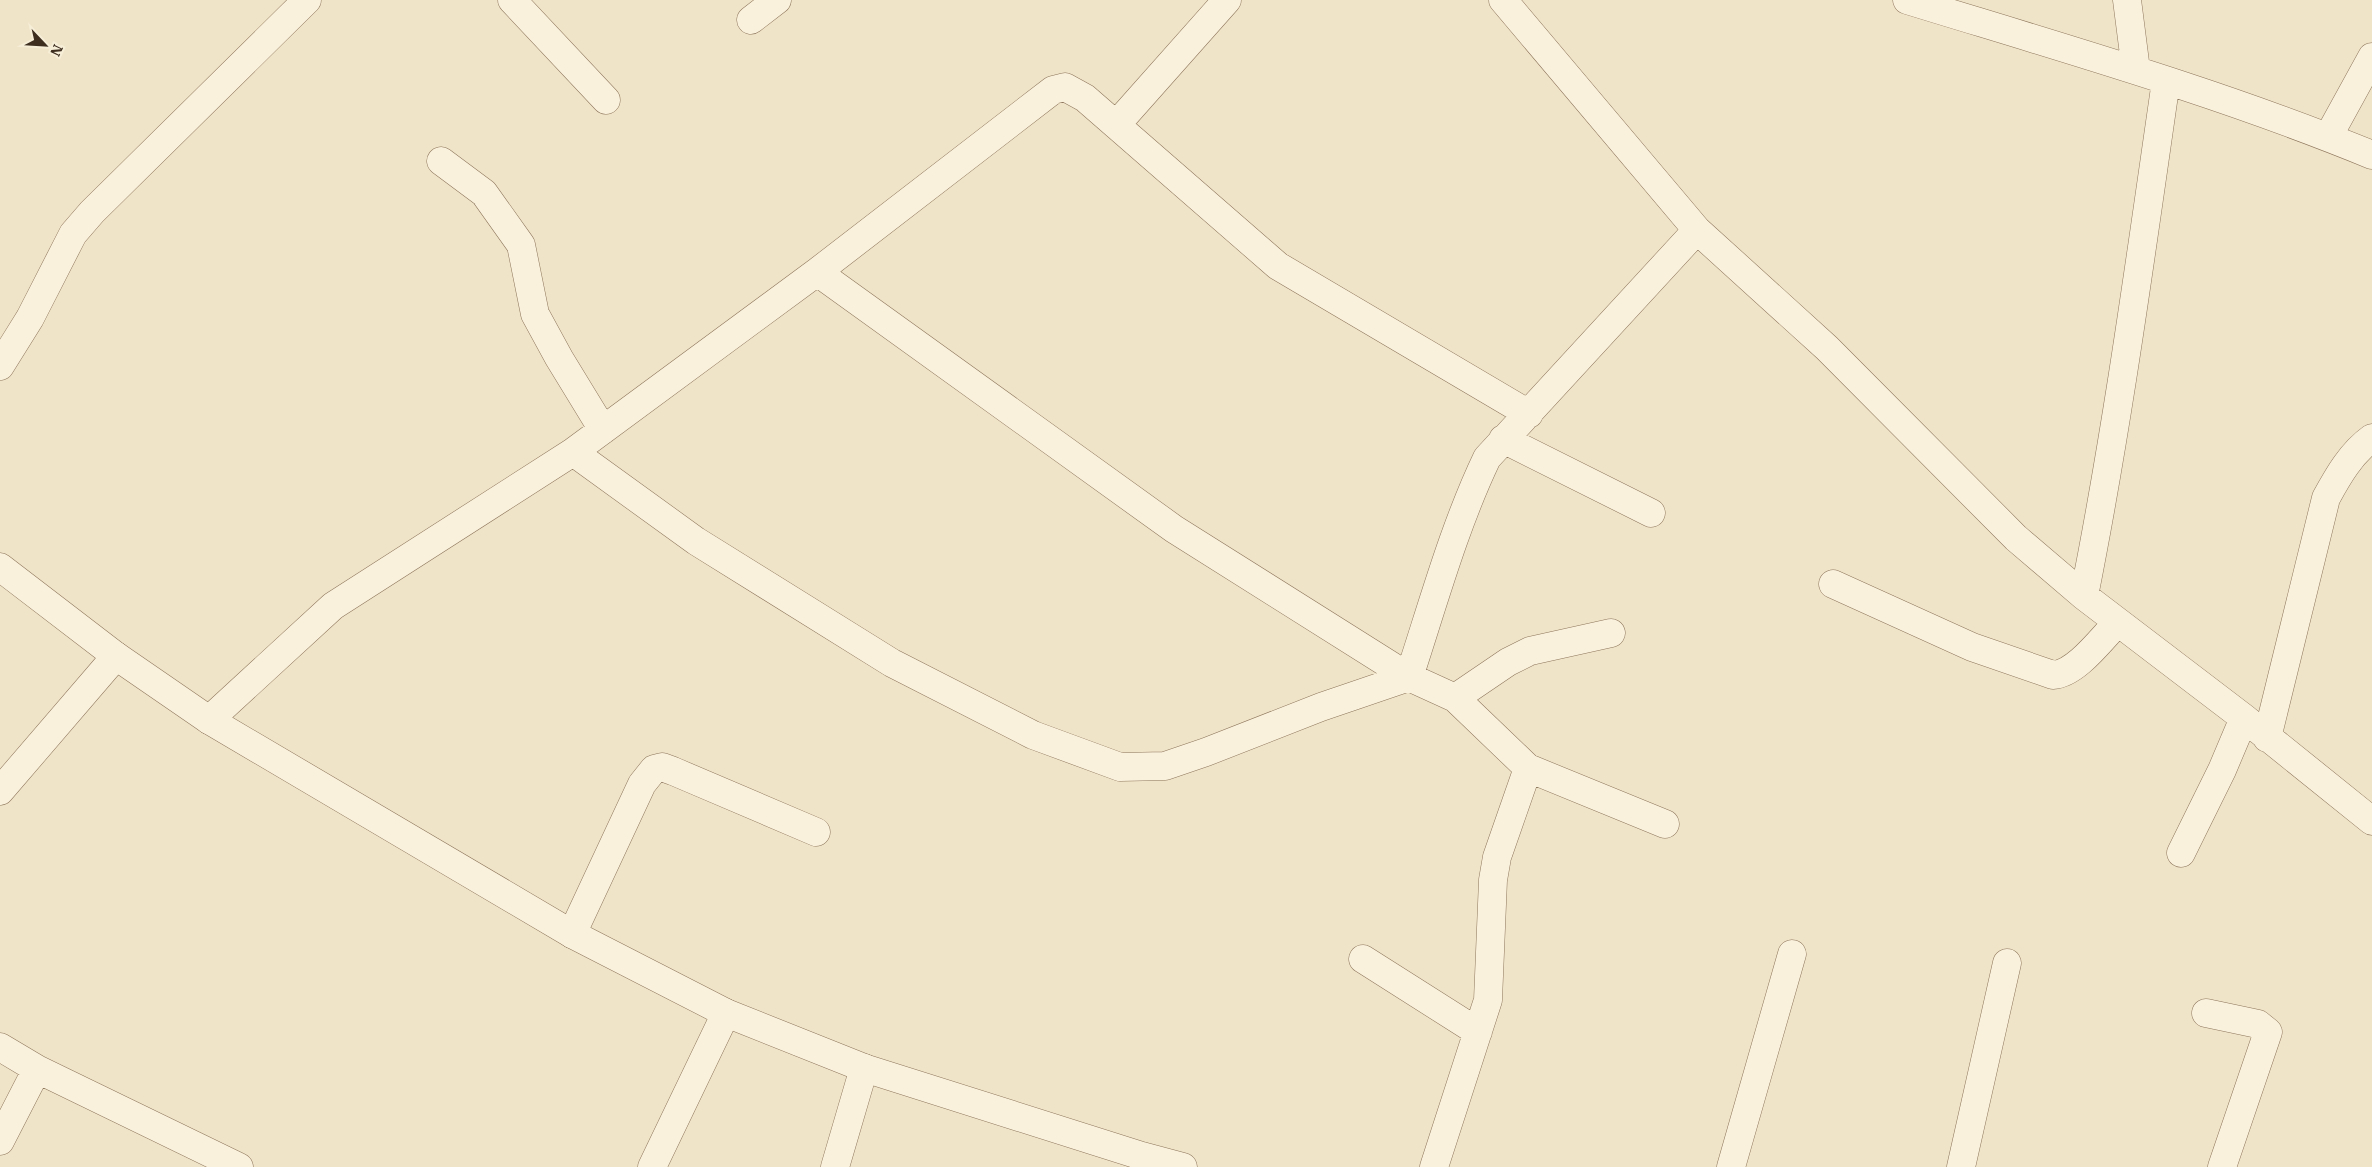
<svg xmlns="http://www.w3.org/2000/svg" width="2372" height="1167" font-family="'IBM Plex Serif',serif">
<rect width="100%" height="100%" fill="#f0e4c8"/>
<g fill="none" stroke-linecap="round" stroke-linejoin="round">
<g stroke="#8d765c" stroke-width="29">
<path id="minor" d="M512,0L606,100
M1503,0L1697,230L1827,348L2016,538L2084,596L2244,718L2372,821
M1907,0C2063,48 2221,93 2372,155
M2127,0L2136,70
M751,20L777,0
M1116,125L1227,0
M2328,137L2372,57
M441,161L484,193L521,245L535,314L559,358L603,430
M817,272L1174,529L1409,677L1455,698L1528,768L1497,857L1493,880L1488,1000L1434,1167
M0,366L30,318L73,234L92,212L307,0
M1503,439L1651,513
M573,452L817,272L1053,90L1065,87L1085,98L1278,266L1529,414
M1833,584L1972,647L2053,675C2076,674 2102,638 2118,622
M2084,596C2118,425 2141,253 2166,81
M1409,677C1433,604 1454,527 1487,458L1697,230
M1455,698L1508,662L1530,651L1611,633
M209,720L333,606L573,452L696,541L892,663L1033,735L1120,767L1165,766L1206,752L1321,707L1409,677
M2267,738L2326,498C2338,476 2351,453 2372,438
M1528,768L1665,824
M0,791L116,656
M2181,853L2222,770L2244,718
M572,934L642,784L654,769L662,767L673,771L816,832
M1363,959L1478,1032
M2206,1013L2258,1024L2268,1032L2222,1167
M0,1047L37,1069L239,1167
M0,1141L37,1069
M652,1167L726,1013
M835,1167L864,1068
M1731,1167L1792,954
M1961,1167L2007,963"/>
</g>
<g stroke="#8d765c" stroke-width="29">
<path id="tertiary" d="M0,567L116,656L209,720L572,934L726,1013L864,1068L1142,1156L1183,1167"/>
</g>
<use href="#minor" stroke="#faf1dc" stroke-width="28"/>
<use href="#tertiary" stroke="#faf1dc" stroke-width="28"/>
</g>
<g transform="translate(45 45) rotate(115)" stroke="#f7eed8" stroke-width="4" paint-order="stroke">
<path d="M0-4L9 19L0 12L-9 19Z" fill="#3d2e20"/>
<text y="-8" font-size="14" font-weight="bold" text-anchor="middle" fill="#3d2e20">N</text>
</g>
</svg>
